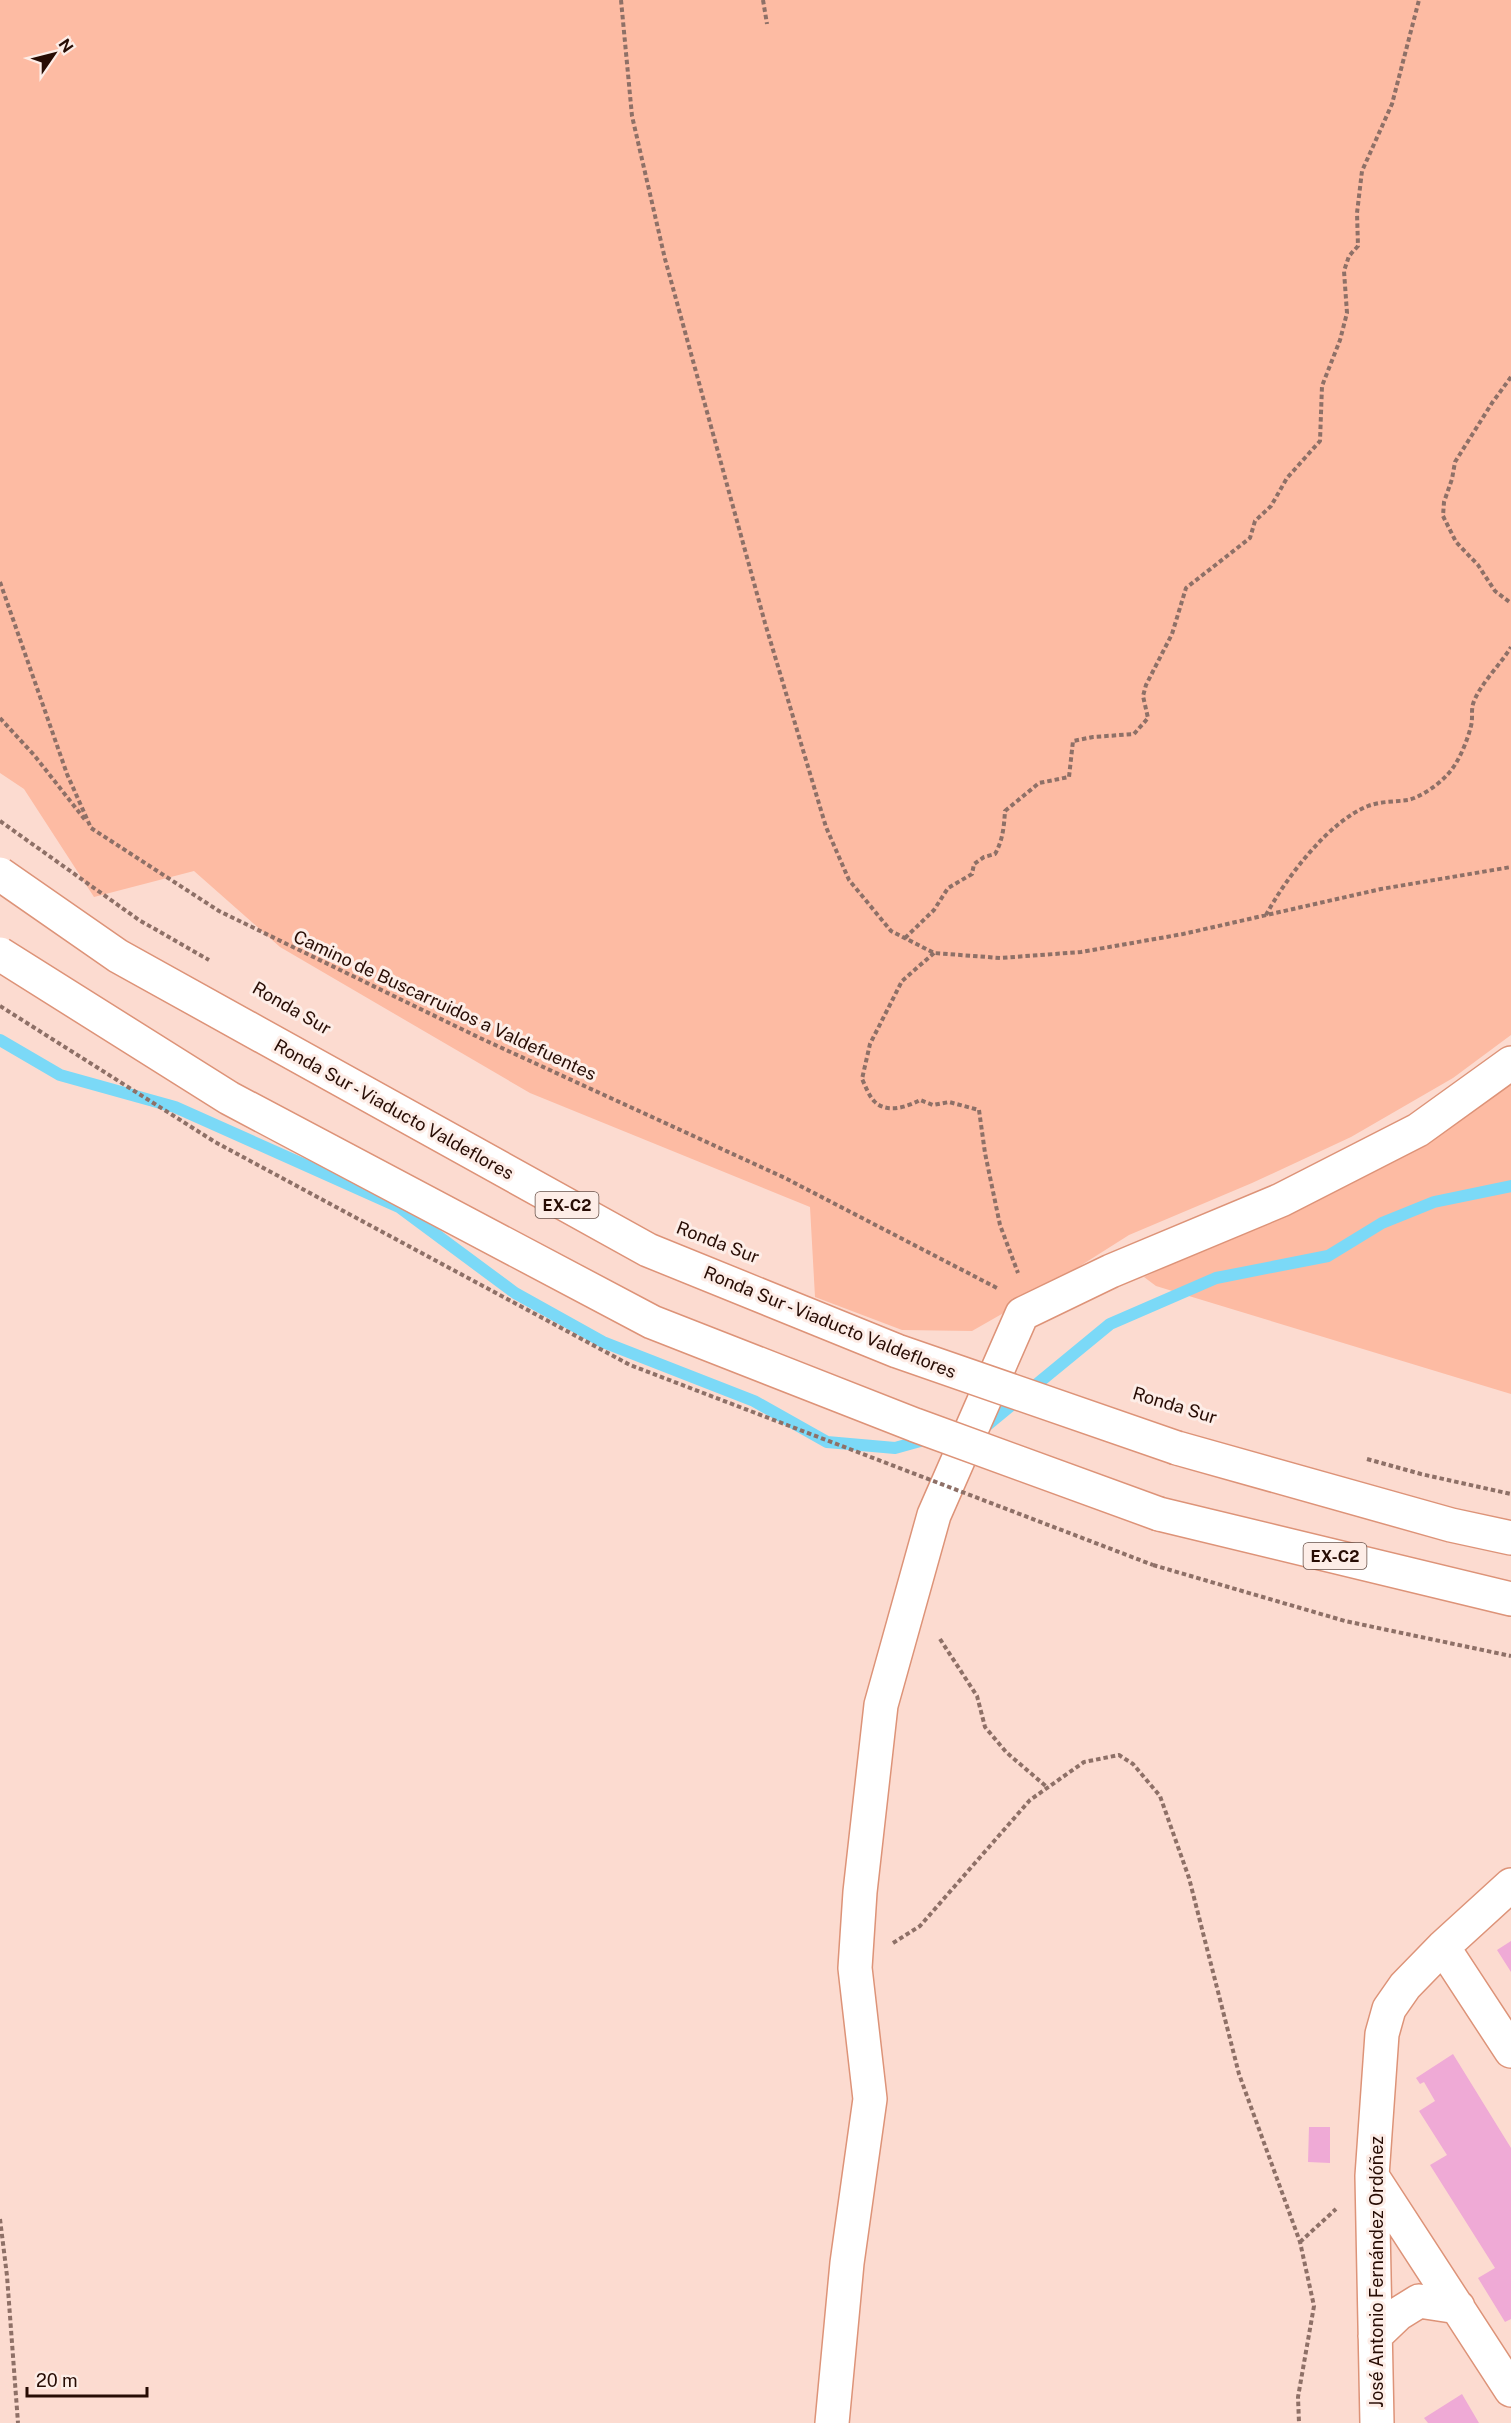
<svg xmlns="http://www.w3.org/2000/svg" width="1511" height="2423" font-family="'Public Sans',sans-serif">
<rect width="100%" height="100%" fill="#fcdbd0"/>
<path fill="#fdbba3" d="M0,0H1511V1035L1453,1078L1351,1137L1252,1183L1129,1235L1028,1299L972,1331L902,1330L815,1297L810,1207L530,1093L280,947L194,871L94,897L24,789L0,773Z
M1511,1080V1394L1156,1286L1144,1277L1257,1226Z"/>
<g fill="none" stroke-linecap="round" stroke-linejoin="round">
<path stroke="#7bd9f7" stroke-width="12" d="M0,1040L60,1075L175,1107L399,1207L515,1293L603,1342L754,1401L827,1442L895,1448L931,1438
M986,1426L1110,1324L1216,1278L1328,1256L1382,1223L1434,1202L1511,1186"/>
</g>
<path fill="#efaad6" d="M1511,1941V1972L1497,1950Z
M1453,2054L1511,2148V2319L1505,2322L1478,2278L1495,2268L1430,2165L1447,2155L1419,2111L1435,2101L1424,2082L1420,2084L1416,2078Z
M1309,2127H1330V2163L1308,2162Z
M1462,2394L1479,2423H1428L1424,2418Z"/>
<g fill="none" stroke-linecap="round" stroke-linejoin="round">
<g stroke="#dd9378" stroke-width="36">
<path id="minor" d="M1443,1947L1511,2051
M1372,2176L1511,2390
M1375,2336L1398,2314L1419,2301L1458,2307
M832,2423L847,2263L870,2099L855,1968L860,1892L881,1705L934,1515L1022,1314L1111,1271L1281,1200L1418,1130L1511,1063
M1377,2423L1372,2176L1382,2034L1389,2009L1405,1986L1443,1947L1511,1885"/>
</g>
<g stroke="#dd9378" stroke-width="36">
<path id="highway" d="M1177,1448L1451,1525L1511,1538
M1159,1514L1511,1599"/>
</g>
<path stroke="#8e7067" stroke-width="4" stroke-dasharray="4.5 3" stroke-linecap="butt" d="M621,0L632,116L665,259L765,623L826,827L849,880L891,931L934,953L1000,958L1081,952L1183,934L1381,889L1511,867
M763,0L767,24
M1511,377L1492,403L1455,462L1452,479L1444,502L1443,516L1456,542L1478,565L1495,591L1511,603
M0,582L67,774L91,828L219,911L480,1038L785,1178L997,1288
M0,718L34,755L86,821
M1266,915C1286,878 1328,822 1368,806C1381,801 1395,802 1408,800C1421,797 1438,785 1447,775C1458,764 1467,742 1471,726C1473,719 1471,711 1473,704C1479,685 1501,664 1511,647
M905,938L934,910L948,888L972,874L974,864L984,857L995,854C1003,840 1004,826 1005,811L1039,783L1069,777L1073,741L1093,737L1134,734L1148,718L1143,696L1146,685L1172,634L1186,588L1250,538L1255,521L1271,506L1287,478L1320,441L1322,386L1340,340L1347,313L1344,271L1349,256L1358,246L1357,213L1362,171L1392,104L1419,0
M934,953L902,981L870,1044L862,1079C865,1085 869,1096 874,1101C886,1114 907,1107 920,1100L933,1105L949,1102L979,1110L985,1153L1000,1225L1018,1273
M1367,1459L1421,1474L1511,1494
M1153,1565L1345,1621L1511,1656
M940,1639L977,1696L985,1727L1006,1752L1048,1788
M893,1943L920,1926L1030,1800L1084,1762L1119,1755L1133,1764L1160,1796L1189,1878L1239,2074L1300,2242L1314,2306L1298,2397L1299,2423
M0,2219L7,2276L18,2423
M1300,2242L1336,2209"/>
<use href="#minor" stroke="#fff" stroke-width="33"/>
<use href="#highway" stroke="#fff" stroke-width="33"/>
<g stroke="#dd9378" stroke-width="36" stroke-linecap="butt">
<path id="highway-bridge" d="M0,874L118,956L648,1250L897,1351L1177,1448
M0,954L229,1098L652,1322L915,1425L1159,1514"/>
</g>
<path stroke="#8e7067" stroke-width="4" stroke-dasharray="4.5 3" stroke-linecap="butt" d="M0,821L139,920L209,960
M0,1006L215,1142L630,1365L1153,1565"/>
<use href="#highway-bridge" stroke="#fff" stroke-width="33"/>
</g>
<g text-anchor="middle" dominant-baseline="central" stroke-width="6" stroke-linejoin="round" paint-order="stroke">
<g fill="#fdede7" stroke="#675048" stroke-width="1.5">
<rect x="535.5" y="1192" width="63" height="26" rx="4.5"/>
<rect x="1303.5" y="1543" width="63" height="26" rx="4.5"/>
</g>
<g font-size="16" font-weight="bold" fill="#270c04">
<text x="567" y="1205">EX-C2</text>
<text x="1335" y="1556">EX-C2</text>
</g>
<g font-size="18" fill="#270c04" stroke="#fdede7">
<text transform="translate(445 1005) rotate(25)">Camino de Buscarruidos a Valdefuentes</text>
<text transform="translate(292 1008) rotate(30)">Ronda Sur</text>
<text transform="translate(394 1109) rotate(29)">Ronda Sur - Viaducto Valdeflores</text>
<text transform="translate(718 1242) rotate(21)">Ronda Sur</text>
<text transform="translate(830 1322) rotate(22)">Ronda Sur - Viaducto Valdeflores</text>
<text transform="translate(1175 1405) rotate(17)">Ronda Sur</text>
<text transform="translate(1376 2272) rotate(-90)">José Antonio Fernández Ordóñez</text>
</g>
</g>
<g transform="translate(54 54) rotate(55)" stroke="#fdede7" stroke-width="4.5" paint-order="stroke">
<path d="M0-4.5L10 22L0 15L-10 22Z" fill="#270c04"/>
<text y="-9" font-size="16" font-weight="bold" text-anchor="middle" fill="#270c04">N</text>
</g>
<path d="M27 2387v9h120v-9" fill="none" stroke="#270c04" stroke-width="3"/>
<text x="36" y="2387" font-size="18" fill="#270c04" stroke="#fdede7" stroke-width="4.5" paint-order="stroke">20 m</text>
</svg>
